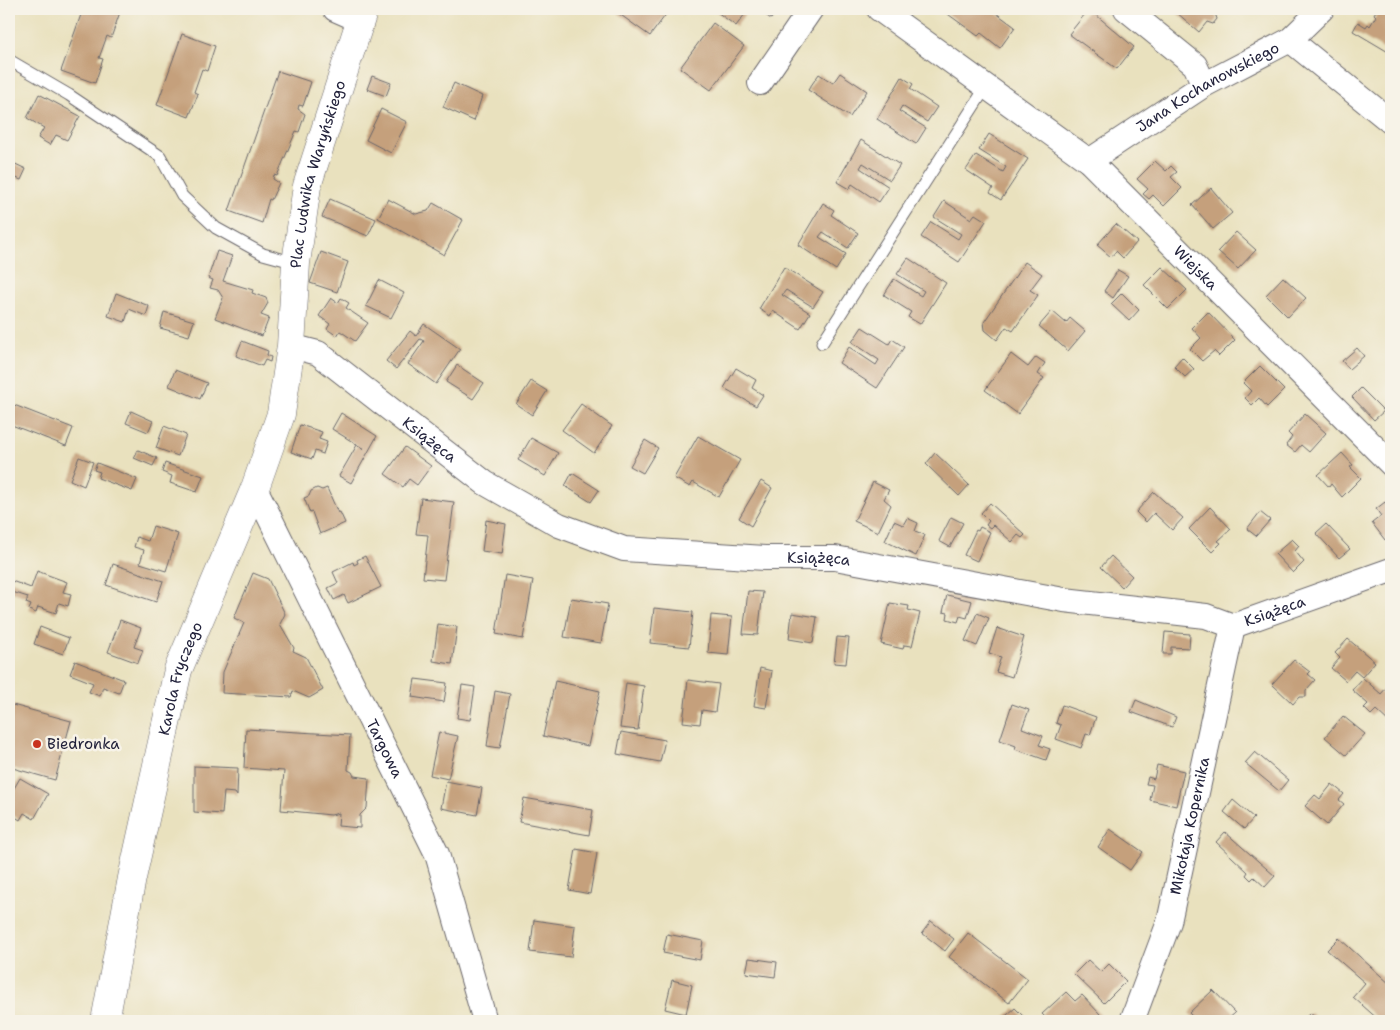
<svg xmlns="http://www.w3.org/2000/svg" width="1400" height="1030" font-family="'Shantell Sans',sans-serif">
<rect width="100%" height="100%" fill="#f7f3e8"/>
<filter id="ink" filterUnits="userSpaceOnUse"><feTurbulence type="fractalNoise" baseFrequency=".02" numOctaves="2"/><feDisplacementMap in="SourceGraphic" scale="10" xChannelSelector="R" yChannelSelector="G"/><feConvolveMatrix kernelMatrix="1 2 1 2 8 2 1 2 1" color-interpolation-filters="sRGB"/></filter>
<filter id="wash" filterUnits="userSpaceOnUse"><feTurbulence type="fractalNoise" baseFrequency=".0096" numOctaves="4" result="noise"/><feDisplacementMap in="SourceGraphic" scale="20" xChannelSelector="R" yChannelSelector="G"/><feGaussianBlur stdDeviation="1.12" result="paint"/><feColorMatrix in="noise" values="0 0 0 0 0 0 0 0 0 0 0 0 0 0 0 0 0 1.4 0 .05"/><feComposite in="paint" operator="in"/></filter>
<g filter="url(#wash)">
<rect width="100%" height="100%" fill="#e9e1be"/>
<g id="blocks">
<path fill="#c5a07c" d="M83,9H111L120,12L111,38L107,36L99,58L103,59L95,83L61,71Z
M621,9H670L650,36L618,13Z
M713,9H746L748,10L736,26Z
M757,9H779L771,19Z
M948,9H996L998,10L996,13L1015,27L1000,48L981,33L978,36L945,12Z
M1089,9L1134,47L1117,69L1069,34Z
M1178,9H1219L1215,13L1217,19L1213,24L1207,22L1199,32L1176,12Z
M1377,9L1391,10L1390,53L1353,31L1358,22L1366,27L1368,24L1370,26L1376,16L1374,14Z
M713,23L744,46L711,90L680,68Z
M182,34L215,46L207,71L202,69L194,92L198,94L189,117L157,105Z
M278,71L311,82L303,106L299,105L298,109L305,114L299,132L296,131L277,176L274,175L273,179L279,183L271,200L269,199L262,223L229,211Z
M840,73L867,91L850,117L808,90L819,74L833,83Z
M372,76L391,83L386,96L367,89Z
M902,77L913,84L910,89L937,107L927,122L902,106L899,111L926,128L916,144L877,119Z
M454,83L482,96L474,121L443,107Z
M39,94L80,116L67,140L56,135L50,145L38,138L44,128L27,118Z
M381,109L407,122L391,153L366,140Z
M989,134L1028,159L1001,200L990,193L993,188L966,170L976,155L1003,172L1006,167L979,150Z
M861,140L900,165L890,180L863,163L860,168L889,187L879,202L852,184L849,189L837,182Z
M9,161L26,169L21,180L9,175Z
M1155,161L1166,171L1171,166L1177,172L1171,177L1182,188L1164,206L1153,195L1149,199L1143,194L1148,189L1137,179Z
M1211,188L1232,213L1213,229L1192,205Z
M330,199L376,219L368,236L322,217Z
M388,199L416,214L428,211L433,203L463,220L444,255L378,218Z
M944,201L971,219L975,214L986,221L959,262L921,237L931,222L958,239L961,234L934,217Z
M823,203L834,210L831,215L858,233L848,248L823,232L819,237L846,254L836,270L798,245Z
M1116,224L1137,242L1123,258L1116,251L1111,257L1097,245Z
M1236,232L1256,250L1238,269L1218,251Z
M217,251L232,256L223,281L253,290L252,293L266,298L268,303L261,315L269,318L262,336L215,318L223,298L218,290L210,288L213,280L208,278Z
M321,252L348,262L337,292L310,283Z
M908,258L946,283L920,324L908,317L911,312L884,295L894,279L921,296L924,291L897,274Z
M1025,262L1042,274L1030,290L1038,295L1013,331L1006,327L997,340L985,330L984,322Z
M784,267L823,292L813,307L786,290L782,295L810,313L800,329L773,311L770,316L759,309Z
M1162,267L1187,290L1168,309L1144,285Z
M1118,270L1128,276L1113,298L1104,291Z
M1283,277L1306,298L1288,317L1266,295Z
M379,280L404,293L391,318L366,306Z
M116,293L149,306L146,316L129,309L125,322L108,316Z
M1122,293L1139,310L1129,321L1111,304Z
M331,298L338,303L341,298L349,303L346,308L368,323L355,341L340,331L337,336L327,329L330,324L319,316Z
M1052,311L1066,323L1070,318L1085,331L1068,351L1039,326Z
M164,312L194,321L189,336L160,328Z
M1208,312L1235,340L1219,356L1214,351L1202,361L1190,349L1201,338L1192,328Z
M424,324L460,349L436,384L408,364L424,341L420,339L396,369L386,361L410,331L416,336Z
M862,327L889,344L892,339L904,347L877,388L839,363L849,347L876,365L879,360L852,342Z
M242,341L268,351L267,355L271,357L270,362L265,360L262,366L236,356Z
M1357,348L1364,356L1349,369L1342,361Z
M1011,354L1028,367L1036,357L1045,363L1038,374L1044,378L1018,414L985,390Z
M1182,357L1194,369L1185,377L1174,366Z
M457,365L484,383L473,399L446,382Z
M1260,366L1284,390L1267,407L1259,398L1252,405L1245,398L1251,391L1243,383Z
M736,368L756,380L752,388L763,395L756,406L724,388Z
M175,370L207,383L200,399L169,386Z
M531,381L547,391L532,415L516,404Z
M1361,388L1384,411L1374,420L1352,397Z
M9,403L73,428L66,446L9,424Z
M581,404L612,426L594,453L562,430Z
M131,411L153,421L148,432L126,423Z
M341,413L377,436L351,483L339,476L357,445L364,449L332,429Z
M1305,414L1326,433L1309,452L1301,445L1295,452L1286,445L1292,437L1288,433Z
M300,425L322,432L319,439L327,442L323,454L315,451L312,459L291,452Z
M164,426L186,435L178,456L156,448Z
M698,436L740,460L719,497L693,482L690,487L674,478Z
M531,438L558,453L545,476L518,460Z
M645,440L658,448L643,473L630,466Z
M405,447L431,466L417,485L409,479L403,487L385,474Z
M138,450L157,458L153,466L134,458Z
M935,453L969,485L959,496L926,464Z
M1342,453L1353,465L1350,467L1361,478L1342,497L1331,484L1329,487L1318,475Z
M79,457L93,462L84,486L70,480Z
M97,463L137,479L132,491L98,478L100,472L94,470Z
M165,463L203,476L197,492L170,483L172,476L162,472Z
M572,473L599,490L591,502L565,486Z
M761,481L772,488L751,526L739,518Z
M873,482L889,490L884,499L891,505L878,532L854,521Z
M317,488L322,490L327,488L338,513L340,512L345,523L320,534L312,512L310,513L304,498L309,496L311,491Z
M1154,492L1183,518L1172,530L1154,513L1146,522L1136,512Z
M421,498L454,502L444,580L423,578L428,535L416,534Z
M1385,502L1391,511V536L1385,540L1372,523L1381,516L1376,509Z
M990,503L1025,535L1022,538L1018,535L1012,542L993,525L990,528L986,525L989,521L981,513Z
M1210,507L1231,529L1218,541L1221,543L1212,552L1189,529Z
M1260,512L1270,520L1256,536L1247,529Z
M951,517L963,523L950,547L939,541Z
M907,518L918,523L915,531L925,535L916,556L885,541L894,521L903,525Z
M486,520L506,524L502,554L482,551Z
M1326,524L1350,549L1339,558L1316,533Z
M153,526L178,534L166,571L140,563L144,550L134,547L137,537L148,541Z
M980,527L990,532L977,561L964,555L976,530L978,531Z
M1292,539L1299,546L1295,551L1304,562L1293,573L1275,554Z
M365,556L381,587L348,603L344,595L334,600L328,588L338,583L333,572L353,562L354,565L358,563L357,560Z
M1111,556L1132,576L1122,587L1101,567Z
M113,564L163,581L156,602L106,585Z
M37,571L67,582L63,592L71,594L68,606L59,603L56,613L38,607L36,613L29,610L31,605L26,603L28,597L9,591V580L31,588Z
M253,573L268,579L285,614L280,624L294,648L293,651L306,657L323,690L309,698L293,691L291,697L222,693L223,672L244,623L234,618Z
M505,575L533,580L523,639L496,634Z
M748,591L763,592L758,635L743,634Z
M947,595L972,601L967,618L960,616L958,622L947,619L948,613L943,612Z
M571,598L608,604L601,643L564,637Z
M890,603L909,606L908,610L920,613L912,646L904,645L903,649L881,644Z
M654,608L693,612L689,647L650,643Z
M792,613L817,617L813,643L789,639Z
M977,613L989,618L977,646L965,641Z
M711,615L732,617L728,655L708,653Z
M120,620L141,628L134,647L143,650L138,663L108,652Z
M438,624L457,627L452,664L433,661Z
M40,627L69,638L63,654L34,644Z
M997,628L1024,637L1012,677L996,672L1001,657L989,653Z
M1165,632L1190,634L1189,648L1171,647V654H1163Z
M837,637L849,638L846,664L834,663Z
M1348,639L1375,662L1362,677L1355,671L1346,681L1331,668L1340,658L1335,653Z
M1294,660L1310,672L1308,674L1315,680L1306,690V697H1299L1293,704L1272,684Z
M75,661L124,680L119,693L103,687L100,696L89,692L93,683L70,674Z
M760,668L772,671L766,708L754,706Z
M1363,678L1381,694L1387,687L1391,691V724L1376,710L1371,715L1364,708L1368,704L1352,690Z
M415,679L447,683L444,702L412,697Z
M688,680L719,684L715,712L702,710L700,724L683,722Z
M555,681L600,691L588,746L543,736Z
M626,683L644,686L638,730L620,728Z
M462,685L475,687L470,720L457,718Z
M495,691L510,694L500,748L487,746Z
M1136,700L1176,717L1172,727L1131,712Z
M9,704L71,721L55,780L9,767Z
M1012,704L1029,710L1022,728L1043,736L1039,745L1050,749L1046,760L1015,749L1016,746L1000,740Z
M1062,705L1096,717L1090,735L1086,734L1081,748L1056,739L1061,725L1056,723Z
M1343,716L1365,734L1346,755L1325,737Z
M246,729L350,735L348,770L352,772L354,776L369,778L367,808L360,815V828L338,826L339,813L331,815L281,810L284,771L244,768Z
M439,732L458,736L448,779L430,775Z
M621,732L665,740L660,762L617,754Z
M1255,752L1288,780L1279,791L1245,763Z
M1157,765L1184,771L1176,806L1150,800L1153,785L1146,784L1148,777L1154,779Z
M194,766L238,768L237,796L235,793L224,792L222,814L194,812Z
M20,778L48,794L34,819L24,813L20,820L9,813V797Z
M446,781L482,788L477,815L441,808Z
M1332,784L1344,794L1339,800L1344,804L1327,825L1305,806L1315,795L1320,799Z
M524,798L593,810L589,835L519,822Z
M1233,800L1254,818L1244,829L1224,812Z
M1110,829L1143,852L1130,870L1098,847Z
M1225,832L1275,876L1265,887L1254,877L1251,880L1246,875L1248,872L1216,842Z
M576,849L597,853L590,894L569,890Z
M534,920L575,926L571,957L530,952Z
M931,921L954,939L945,951L922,933Z
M968,933L1028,979L1009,1003L949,957Z
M667,934L703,941L700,960L663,953Z
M1339,938L1391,985V1021H1380L1353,997L1365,983L1327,950Z
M749,958L777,962L775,977L746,973Z
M1088,960L1101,972L1109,964L1126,981L1104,1003L1074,974Z
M672,980L692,985L686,1014L665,1009Z
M1213,990L1235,1013L1226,1021H1197L1189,1013Z
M1066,992L1075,1001L1082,995L1100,1014L1093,1021H1049L1042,1014Z
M1015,1008L1028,1021H1000Z
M1310,1013L1320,1021H1302Z"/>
</g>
</g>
<g filter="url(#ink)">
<use href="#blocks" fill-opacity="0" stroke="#686569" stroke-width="1"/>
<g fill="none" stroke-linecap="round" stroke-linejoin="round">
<g stroke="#686569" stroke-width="13">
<path id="service" d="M9,60L69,95L160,156L182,196L216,228L263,254L296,263
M822,343L986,87"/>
</g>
<g stroke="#686569" stroke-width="26">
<g id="minor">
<path d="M335,9L360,20"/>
<path id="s1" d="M879,9L1089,161L1391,464"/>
<path d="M1126,9L1195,65L1204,85"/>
<path d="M1290,40L1391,122"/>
<path d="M760,83L811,9"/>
<path id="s2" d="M1089,161L1204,85L1290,40L1322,9"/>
<path id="s3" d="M291,346L318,353L485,483L559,525L624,549L765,558H835L1064,600L1206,616L1233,626L1391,570"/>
<path id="s4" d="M255,488L437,854L485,1021"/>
<path id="s5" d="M1132,1021L1169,922L1233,626"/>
</g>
</g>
<g stroke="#686569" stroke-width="29">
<g id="tertiary">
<path id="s6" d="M105,1021L132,878L178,670L255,488L281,414L291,346L296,263L307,186L364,9"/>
</g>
</g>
<use href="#service" stroke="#fff" stroke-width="11"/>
<use href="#minor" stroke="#fff" stroke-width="24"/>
<use href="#tertiary" stroke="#fff" stroke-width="28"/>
</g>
</g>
<circle fill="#c8321e" stroke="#f7f3e8" stroke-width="2" cx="37" cy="744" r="5"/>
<g text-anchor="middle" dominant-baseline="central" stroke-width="5" stroke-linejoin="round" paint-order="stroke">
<g font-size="15" fill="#22223b" stroke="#f7f3e8">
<text stroke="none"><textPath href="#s2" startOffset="140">Jana Kochanowskiego</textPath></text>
<text stroke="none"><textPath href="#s6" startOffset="878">Plac Ludwika Waryńskiego</textPath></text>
<text stroke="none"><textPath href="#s1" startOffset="410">Wiejska</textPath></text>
<text stroke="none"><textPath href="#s3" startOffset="169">Książęca</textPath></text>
<text stroke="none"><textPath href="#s3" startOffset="589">Książęca</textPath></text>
<text stroke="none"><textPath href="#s3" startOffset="1054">Książęca</textPath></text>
<text stroke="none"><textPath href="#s6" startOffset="351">Karola Fryczego</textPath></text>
<text stroke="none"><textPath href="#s4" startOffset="291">Targowa</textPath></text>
<text stroke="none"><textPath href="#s5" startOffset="204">Mikołaja Kopernika</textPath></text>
</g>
<g font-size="15" fill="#22223b" stroke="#f7f3e8" text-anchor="start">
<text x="47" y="744">Biedronka</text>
</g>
</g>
<rect width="1400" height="1030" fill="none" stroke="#f7f3e8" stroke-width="30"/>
</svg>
